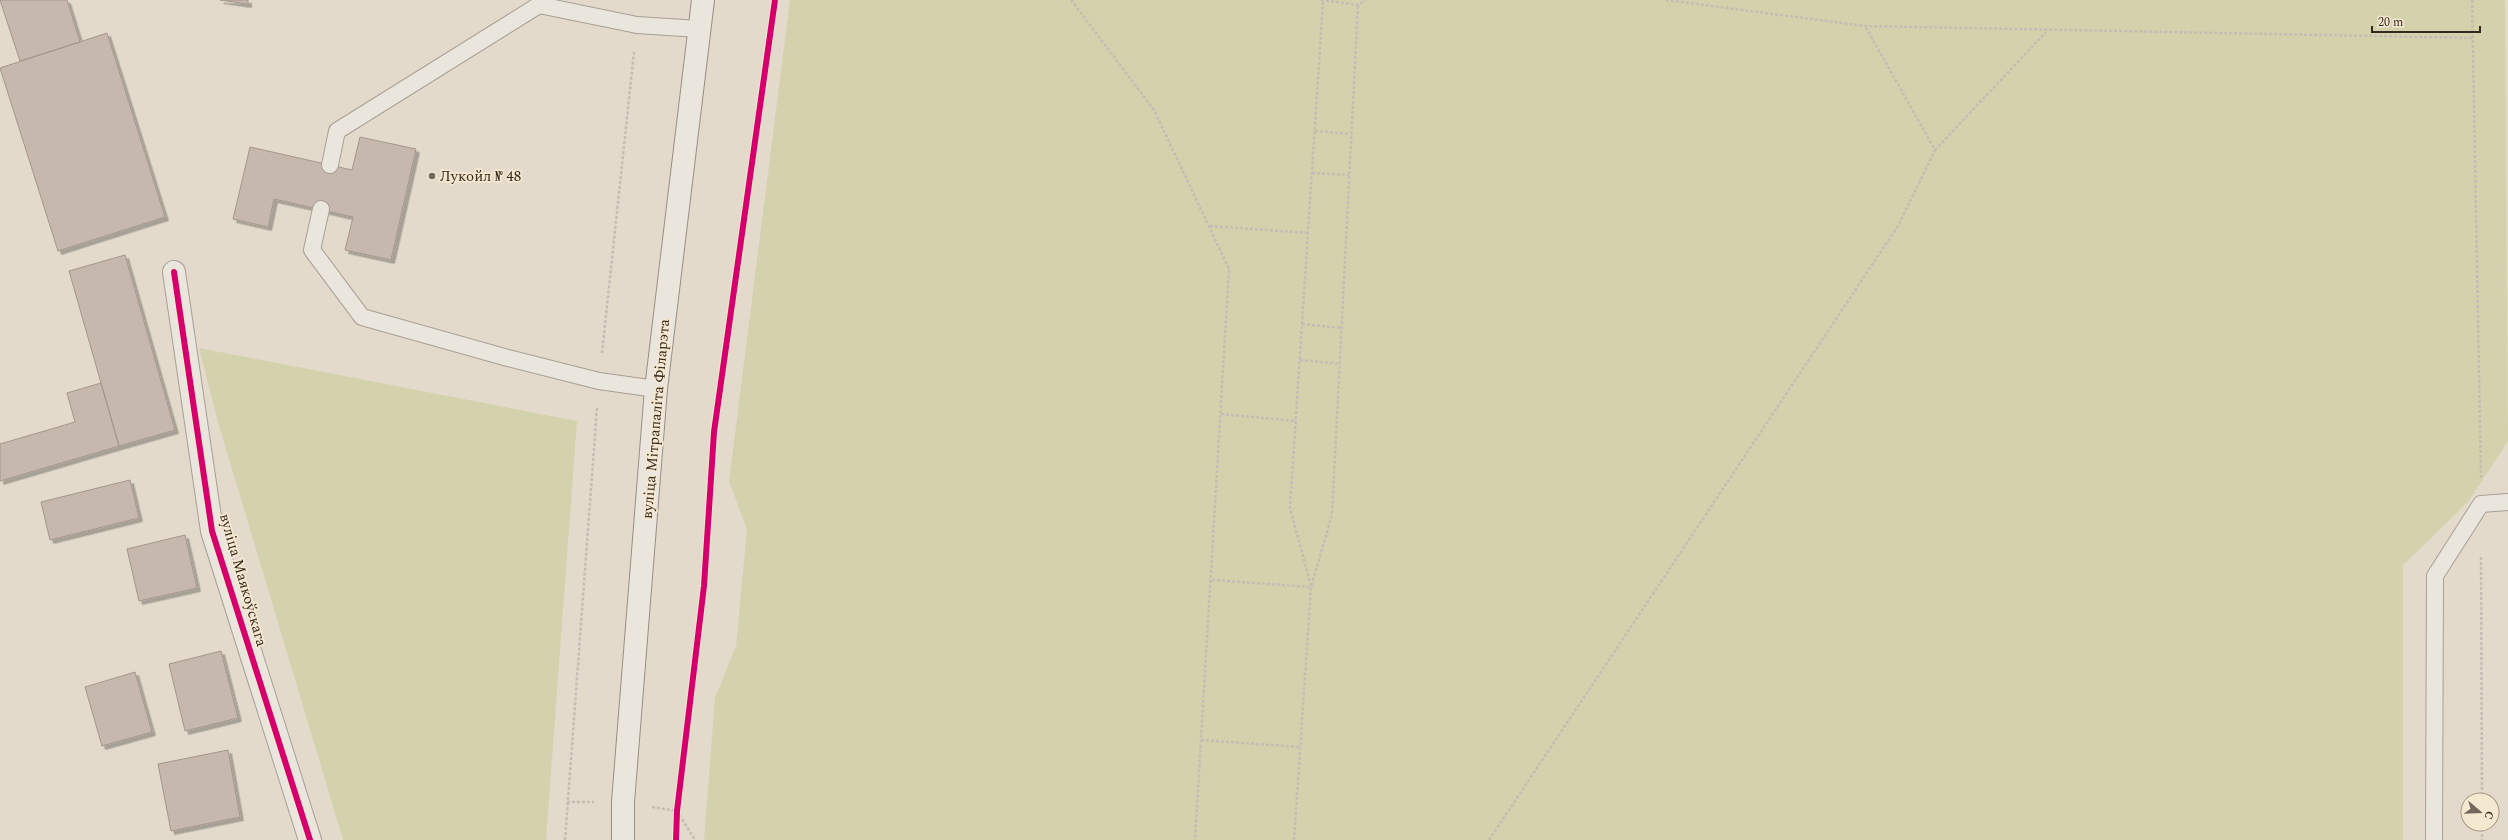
<svg xmlns="http://www.w3.org/2000/svg" width="2508" height="840" font-family="Spectral,serif">
<defs>
<filter id="shadow"><feDropShadow dx="3.5" dy="3.5" stdDeviation="0" flood-color="#0004"/></filter>
</defs>
<rect width="100%" height="100%" fill="#e3dacb"/>
<path fill="#d4d2ad" d="M790,0H2505L2508,441L2468,502L2403,565V840H704L715,698L736,646L747,530L729,481Z
M199,348L577,421L546,840H343L218,422Z"/>
<path fill="#c6b8ac" stroke="#a3968b" filter="url(#shadow)" d="M0,0H67L80,42L20,61Z
M220,0H248V4Z
M107,33L165,217L58,251L0,68Z
M360,137L416,149L391,260L345,250L353,217L274,199L268,227L233,219L250,147L352,170Z
M125,255L175,430L119,446L69,271Z
M101,383L119,446L0,481V444L75,422L67,393Z
M130,480L139,518L50,540L41,502Z
M185,535L197,588L139,601L127,549Z
M221,651L238,718L185,731L169,664Z
M135,672L152,732L102,746L85,687Z
M228,750L240,817L171,831L158,764Z"/>
<g fill="none" stroke-linecap="round" stroke-linejoin="round">
<g stroke="#a89f95" stroke-width="18">
<path id="service" d="M330,165L337,131L539,5L637,25L699,29
M321,209L312,250L362,317L508,358L599,381L656,389
M2434,840L2435,576L2481,504L2508,502"/>
</g>
<g stroke="#a89f95" stroke-width="24">
<path id="minor" d="M174,272L212,531L310,840"/>
</g>
<g stroke="#988f84" stroke-width="24">
<path id="secondary" d="M623,840V802L656,389L703,0"/>
</g>
<path stroke="#c3bdb4" stroke-width="2.5" stroke-dasharray="3 2" stroke-linecap="butt" d="M1071,0L1154,110L1229,269L1195,840
M1321,0L1358,5L1366,0
M1666,0L1865,26L2474,38
M2472,0L2481,478
M1315,131L1351,134
M1935,150L2046,32
M1312,173L1349,175
M1210,226L1309,233
M1302,324L1342,328
M602,353L634,52
M1300,360L1339,364
M1221,414L1296,421
M2481,557L2482,800
M1212,580L1311,587
M1311,586L1290,508L1323,2
M1201,740L1300,747
M567,802H594
M652,807L677,811L695,840
M2482,824V840
M565,840L597,408
M676,840L677,811L704,586L714,432L775,0
M1294,840L1311,587L1332,515L1358,5
M1489,840L1898,226L1935,150L1865,26"/>
<use href="#service" stroke="#ebe6dd" stroke-width="16"/>
<use href="#minor" stroke="#ebe6dd" stroke-width="22"/>
<use href="#secondary" stroke="#ebe6dd" stroke-width="22"/>
<g stroke="#f5e8d0" stroke-width="8">
<path id="cycleway" d="M174,272L212,531L310,840
M676,840L677,811L704,586L714,432L775,0"/>
</g>
<use href="#cycleway" stroke="#d6006c" stroke-width="6"/>
</g>
<circle fill="#73665a" stroke="#f5e8d0" stroke-width="1.5" cx="432" cy="176" r="4"/>
<g text-anchor="middle" dominant-baseline="central" stroke-width="3.5" stroke-linejoin="round" paint-order="stroke">
<g font-size="15" fill="#36281d" stroke="#f5e8d0" text-anchor="start">
<text x="440" y="176">Лукойл № 48</text>
</g>
<g font-size="15" fill="#36281d" stroke="#f5e8d0">
<text transform="translate(656 419) rotate(-85)">вуліца Мітрапаліта Філарэта</text>
<text transform="translate(243 580) rotate(74)">вуліца Маякоўскага</text>
</g>
</g>
<g transform="translate(2480 812) rotate(109)"><circle r="19" fill="#f5e8d0" stroke="#a99b88"/>
<path d="M0-3L7 15L0 10L-7 15Z" fill="#73665a"/>
<text y="-6" font-size="11" font-weight="bold" text-anchor="middle" fill="#36281d">С</text>
</g>
<path d="M2372 26v6h108v-6" fill="none" stroke="#36281d" stroke-width="2"/>
<text x="2378" y="26" font-size="12" fill="#36281d" stroke="#f5e8d0" stroke-width="3" paint-order="stroke">20 m</text>
</svg>
